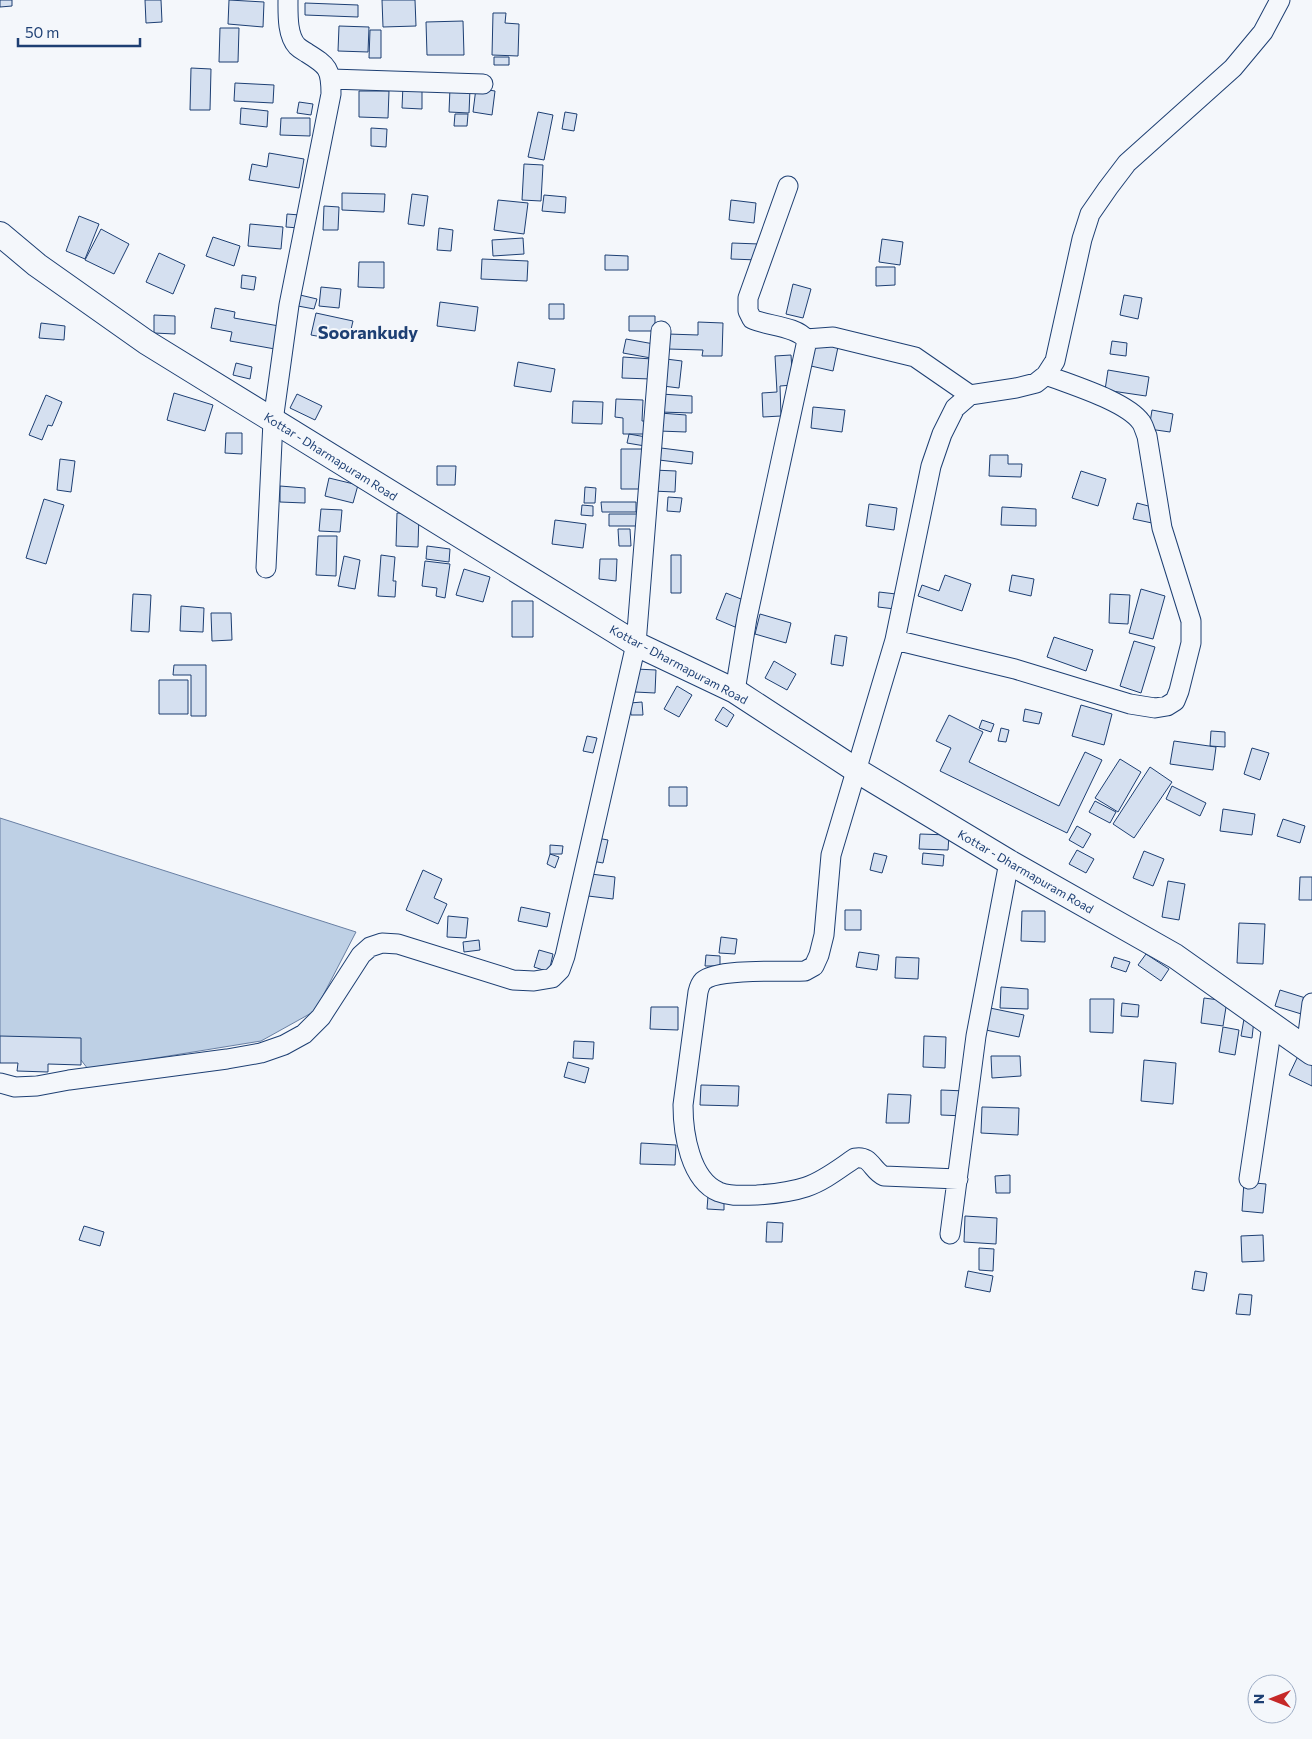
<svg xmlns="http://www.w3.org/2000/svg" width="1312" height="1739" font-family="Commissioner,sans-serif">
<rect width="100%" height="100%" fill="#f4f7fb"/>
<path fill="#bed0e5" stroke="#687fa3" d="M0,818L356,932L315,1011L261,1041L88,1069L77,1055L0,1051Z"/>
<path fill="#d5e0f0" stroke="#1d3f73" d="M0,0H12V6L0,7Z
M145,0H161L162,22L146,23Z
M229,0L264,2L263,27L228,24Z
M382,0H415L416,26L383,27Z
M305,3L358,5V17L305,15Z
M493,13H506L505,23L519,24L518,56L492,55Z
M463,21L464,55H427L426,22Z
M339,26L369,27L368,52L338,51Z
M220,28H239L238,62H219Z
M370,30H381V58H369Z
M494,57H509V65H494Z
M191,68L211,69L210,110H190Z
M235,83L274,85L273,103L234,101Z
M403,85L422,86V109L402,108Z
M450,88L470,89L469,113L449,112Z
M476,88L495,91L492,115L473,112Z
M359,91H389L388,118L359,117Z
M299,102L313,104L311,115L297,113Z
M241,108L268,111L267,127L240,124Z
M538,112L553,115L544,160L528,157Z
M565,112L577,114L574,131L562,129Z
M455,114H468L467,126H454Z
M281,118H310V136L280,135Z
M371,128L387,129L386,147L371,146Z
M269,153L304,159L299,188L249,180L252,164L267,167Z
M524,164L543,165L541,201L522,200Z
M342,193L385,194L384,212L342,210Z
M412,194L428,196L424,226L408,224Z
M544,195L566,197L565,213L542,211Z
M498,200L528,203L524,234L494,230Z
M731,200L756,203L754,223L729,220Z
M324,206L339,207L338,230H323Z
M287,214L300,215L299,228L286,227Z
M79,216L99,224L85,259L66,251Z
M250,224L283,227L281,249L248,246Z
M439,228L453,230L451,251L437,250Z
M101,229L129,244L114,274L85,260Z
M213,237L240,246L234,266L206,256Z
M523,238L524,254L493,256L492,240Z
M882,239L903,242L900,265L879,262Z
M732,243L759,244L758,260L731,259Z
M159,253L185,265L173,294L146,282Z
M605,255L628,256V270H605Z
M482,259L528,261L527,281L481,279Z
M359,262H384V288L358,287Z
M876,267H895V285L876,286Z
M242,275L256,277L254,290L241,288Z
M793,284L811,289L803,318L786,314Z
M321,287L341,289L339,308L319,306Z
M300,295L317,299L314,309L298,306Z
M1124,295L1142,298L1138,319L1120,315Z
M440,302L478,307L475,331L437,326Z
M549,304H564V319H549Z
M215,308L235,312L234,318L279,326L275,349L230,341L232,332L211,328Z
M316,313L353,321L349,338L323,333L322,337L311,335Z
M154,315L175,316V334L154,333Z
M629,316H655V331H629Z
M698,322L723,323L722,356H702L703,350L668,349V334L698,335Z
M41,323L65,326L64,340L39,338Z
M626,339L654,344L651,358L623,353Z
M1112,341L1127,343L1126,356L1110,354Z
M816,342L838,347L833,371L811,366Z
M791,355L793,385L780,386L781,416L763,417L762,393L777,392L775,356Z
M623,357L652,359L651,379L622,378Z
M666,359L682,361L679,388L663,386Z
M518,362L555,369L551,392L514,386Z
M236,363L252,367L250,379L233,375Z
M1108,370L1149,377L1146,396L1105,390Z
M174,393L213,405L205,431L167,420Z
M297,394L322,406L315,420L290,408Z
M661,394L692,396V413L660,412Z
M46,395L62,402L52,426L48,425L42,440L29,435Z
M616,399L643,400L642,421H648V434H623V418L615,417Z
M573,401L603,402L602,424L572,423Z
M813,407L845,410L842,432L811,428Z
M1152,410L1173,414L1170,432L1149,429Z
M660,413L686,415V432L659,431Z
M226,433H242V454L225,453Z
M629,434L646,437L645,446L627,443Z
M661,448L693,452L692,464L659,460Z
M621,449H643L642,489H621Z
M990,455H1008V464H1022L1021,477L989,476Z
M60,459L75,461L71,492L57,490Z
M437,466H456L455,485H437Z
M653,470L676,471L675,492L652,491Z
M1081,471L1106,479L1098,506L1072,498Z
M329,478L358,485L353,503L325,496Z
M280,486L305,488V503L280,502Z
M585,487L596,488L595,503H584Z
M668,497L682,498L680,512L667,511Z
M44,499L64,505L46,564L26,558Z
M601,502H636V512H602Z
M1137,503L1156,508L1152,523L1133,519Z
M869,504L897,508L894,530L866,526Z
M582,505L593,506V516L581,515Z
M1002,507L1036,509V526L1001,525Z
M321,509L342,510L340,532L319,531Z
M397,513L419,514L418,547L396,546Z
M609,514H637V526H609Z
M555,520L586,524L583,548L552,544Z
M618,529H630L631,546H619Z
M318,536H337L336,576L316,575Z
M427,546L450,549L449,562L426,559Z
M381,555L395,557L393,581H396L395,597L378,596Z
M671,555H681V593H671Z
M344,556L360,560L355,589L338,586Z
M600,559H617L616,581L599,579Z
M425,561L450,564L445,598L436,596L437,588L422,586Z
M464,569L490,577L483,602L456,595Z
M945,575L971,584L962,611L918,596L922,585L939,591Z
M1012,575L1034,579L1031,596L1009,591Z
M1141,589L1165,596L1153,639L1129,633Z
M879,592L896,594L895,609L878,607Z
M726,593L746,601L735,627L716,619Z
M133,594L151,595L149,632L131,631Z
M1110,594L1130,595L1128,624L1109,623Z
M512,601H533V637H512Z
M181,606L204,608L203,632L180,631Z
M211,613H231L232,640L212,641Z
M760,614L791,623L786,643L755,634Z
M835,635L847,637L843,666L831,664Z
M1054,637L1093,650L1086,671L1047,657Z
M1134,641L1155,647L1141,693L1120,686Z
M774,661L796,674L787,690L765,678Z
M174,665H206V716H191V675H173Z
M636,669L656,670L655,693L635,692Z
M159,680H188V714H159Z
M677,686L692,695L679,717L664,709Z
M642,702L643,715H631L630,703Z
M1081,705L1112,714L1104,745L1072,736Z
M723,707L734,715L727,727L715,720Z
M1025,709L1042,713L1039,724L1023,721Z
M949,715L983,732L969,762L1059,806L1085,752L1102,760L1067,833L940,771L951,748L936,741Z
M982,720L994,724L991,732L979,728Z
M1001,728L1009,730L1006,742L998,741Z
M1211,731L1225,732V747L1210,746Z
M587,736L597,738L593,753L583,751Z
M1174,741L1216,747L1213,770L1170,764Z
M1252,748L1269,753L1260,780L1244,774Z
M1120,759L1141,772L1118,812L1095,798Z
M1150,767L1172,782L1134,838L1113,824Z
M1172,786L1206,803L1200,816L1166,799Z
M669,787H687V806H669Z
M1095,801L1116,812L1110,823L1089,812Z
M1223,809L1255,814L1252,835L1220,831Z
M1283,819L1305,826L1300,843L1277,836Z
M1077,826L1091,834L1083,848L1069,840Z
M920,834L949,835L948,850L919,849Z
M597,838L608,840L603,863L592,861Z
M550,845L563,846L562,854H550Z
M1077,850L1094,859L1086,873L1069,864Z
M1144,851L1164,859L1153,886L1133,878Z
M874,853L887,856L882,873L870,870Z
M923,853L944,855L943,866L922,864Z
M550,854L559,857L555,868L547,864Z
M423,870L442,879L434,898L447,904L438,924L406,910Z
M591,874L615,877L613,899L588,896Z
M1300,877H1312V900H1299Z
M1168,881L1185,884L1179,920L1162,917Z
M521,907L550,913L547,927L518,921Z
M845,910H861V930H845Z
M1022,911H1045V942L1021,941Z
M448,916L468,918L466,938L447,937Z
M1239,923L1265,924L1263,964L1237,963Z
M721,937L737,939L735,954L719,953Z
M479,940L480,950L464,952L463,942Z
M539,950L553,954L549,972L534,967Z
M859,952L879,955L877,970L856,967Z
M1146,954L1169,969L1161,981L1138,965Z
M706,955L720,956V966H705Z
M896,957L919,958L918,979L895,978Z
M1114,957L1130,962L1126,972L1111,967Z
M1001,987L1028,989V1009L1000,1008Z
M1280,990L1312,1000L1308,1016L1275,1006Z
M1204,998L1227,1001L1223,1026L1201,1023Z
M1090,999H1114L1113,1033L1090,1032Z
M1122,1003L1139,1005L1138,1017L1121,1016Z
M651,1007H678V1030L650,1029Z
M990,1008L1024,1015L1019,1037L986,1030Z
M1244,1019L1254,1020L1252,1038L1241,1036Z
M1223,1027L1239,1030L1235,1055L1219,1052Z
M0,1036L81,1038V1065L48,1064V1072L17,1071L18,1063H0Z
M924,1036L946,1037L945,1068L923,1067Z
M574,1041L594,1042L593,1059L573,1058Z
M991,1056H1020L1021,1076L992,1078Z
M1298,1056L1312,1063V1086L1289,1075Z
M1144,1060L1176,1063L1173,1104L1141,1101Z
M568,1062L589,1068L585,1083L564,1077Z
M701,1085L739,1086L738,1106L700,1105Z
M941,1090L966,1091L965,1116L941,1115Z
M888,1094L911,1095L909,1123H886Z
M982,1107L1019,1108L1018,1135L981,1133Z
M641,1143L676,1145L675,1165L640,1164Z
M1010,1175V1193H996L995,1176Z
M1244,1182L1266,1184L1263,1213L1242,1211Z
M708,1196H724V1210L707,1209Z
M965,1216L997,1218L996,1244L964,1242Z
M767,1222L783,1223L782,1242H766Z
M84,1226L104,1232L100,1246L79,1240Z
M1263,1235L1264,1261L1242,1262L1241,1236Z
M979,1248L994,1249L993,1271L979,1270Z
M968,1271L993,1276L990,1292L965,1287Z
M1195,1271L1207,1273L1204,1291L1192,1289Z
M1239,1294L1252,1295L1250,1315L1236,1314Z"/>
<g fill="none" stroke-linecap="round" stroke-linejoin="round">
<g stroke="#1d3f73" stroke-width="21">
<path id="minor" d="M331,79L483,84
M806,339L833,337L915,357L970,395
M266,568L273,421L289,305L331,94C331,69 328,66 307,53C304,51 300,49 297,46C287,35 288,14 288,0
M895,640L1015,669L1130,704L1155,708L1167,706L1175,701L1179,691L1191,643V621L1162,528L1147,436C1145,432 1144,426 1141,422C1126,401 1071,385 1046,375
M735,691L747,618L806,345V339C796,326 767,326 752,319L748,311V298L788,186
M1306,1049L1312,1003
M0,1083L15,1087L37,1086L69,1080L227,1059L261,1053L284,1045L304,1034L321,1017L361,955L370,947L382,943L398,944L513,980L534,981L552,978L560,970L565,956L636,644L661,331
M958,1179L884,1176C872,1171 871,1155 855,1158C840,1168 824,1181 806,1187C791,1192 773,1194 757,1195C744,1195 732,1197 719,1192C690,1180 683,1133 683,1105L698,992C699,988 701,983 703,981C718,968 783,972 805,971L814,966L819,955L824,935L831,855L895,640L931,466L942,434L955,408L970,395L1016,388L1036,383L1046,375L1055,361L1082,239L1090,214L1108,188L1127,163L1233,68L1263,32L1280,0
M1249,1179L1272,1025
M950,1234L976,1036L1009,862"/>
</g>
<g stroke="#1d3f73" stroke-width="26">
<path id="major" d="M0,234L37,265L146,342L636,644L735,691L856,770L1009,862L1175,956L1312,1053"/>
</g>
<use href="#minor" stroke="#f4f7fb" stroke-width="19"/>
<use href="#major" stroke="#f4f7fb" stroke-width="24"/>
</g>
<g text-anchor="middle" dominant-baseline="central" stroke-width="4" stroke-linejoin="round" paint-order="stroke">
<g font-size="12" fill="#1d3f73" stroke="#f4f7fb">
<text transform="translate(331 456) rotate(32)">Kottar - Dharmapuram Road</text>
<text transform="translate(679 664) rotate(28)">Kottar - Dharmapuram Road</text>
<text transform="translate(1026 871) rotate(30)">Kottar - Dharmapuram Road</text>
</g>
<g font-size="18" font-weight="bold" fill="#1d3f73" stroke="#f4f7fb">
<text x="368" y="332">Soorankudy</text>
</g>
</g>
<g transform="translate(1272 1699) rotate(270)"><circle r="24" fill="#f4f7fb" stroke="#9eadc5"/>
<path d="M0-4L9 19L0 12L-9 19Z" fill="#c62828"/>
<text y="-8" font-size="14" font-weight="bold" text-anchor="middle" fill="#1d3f73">N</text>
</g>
<path d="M18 38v8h122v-8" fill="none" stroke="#1d3f73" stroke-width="2.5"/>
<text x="25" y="38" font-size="15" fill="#1d3f73" stroke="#f4f7fb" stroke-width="4" paint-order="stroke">50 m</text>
</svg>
